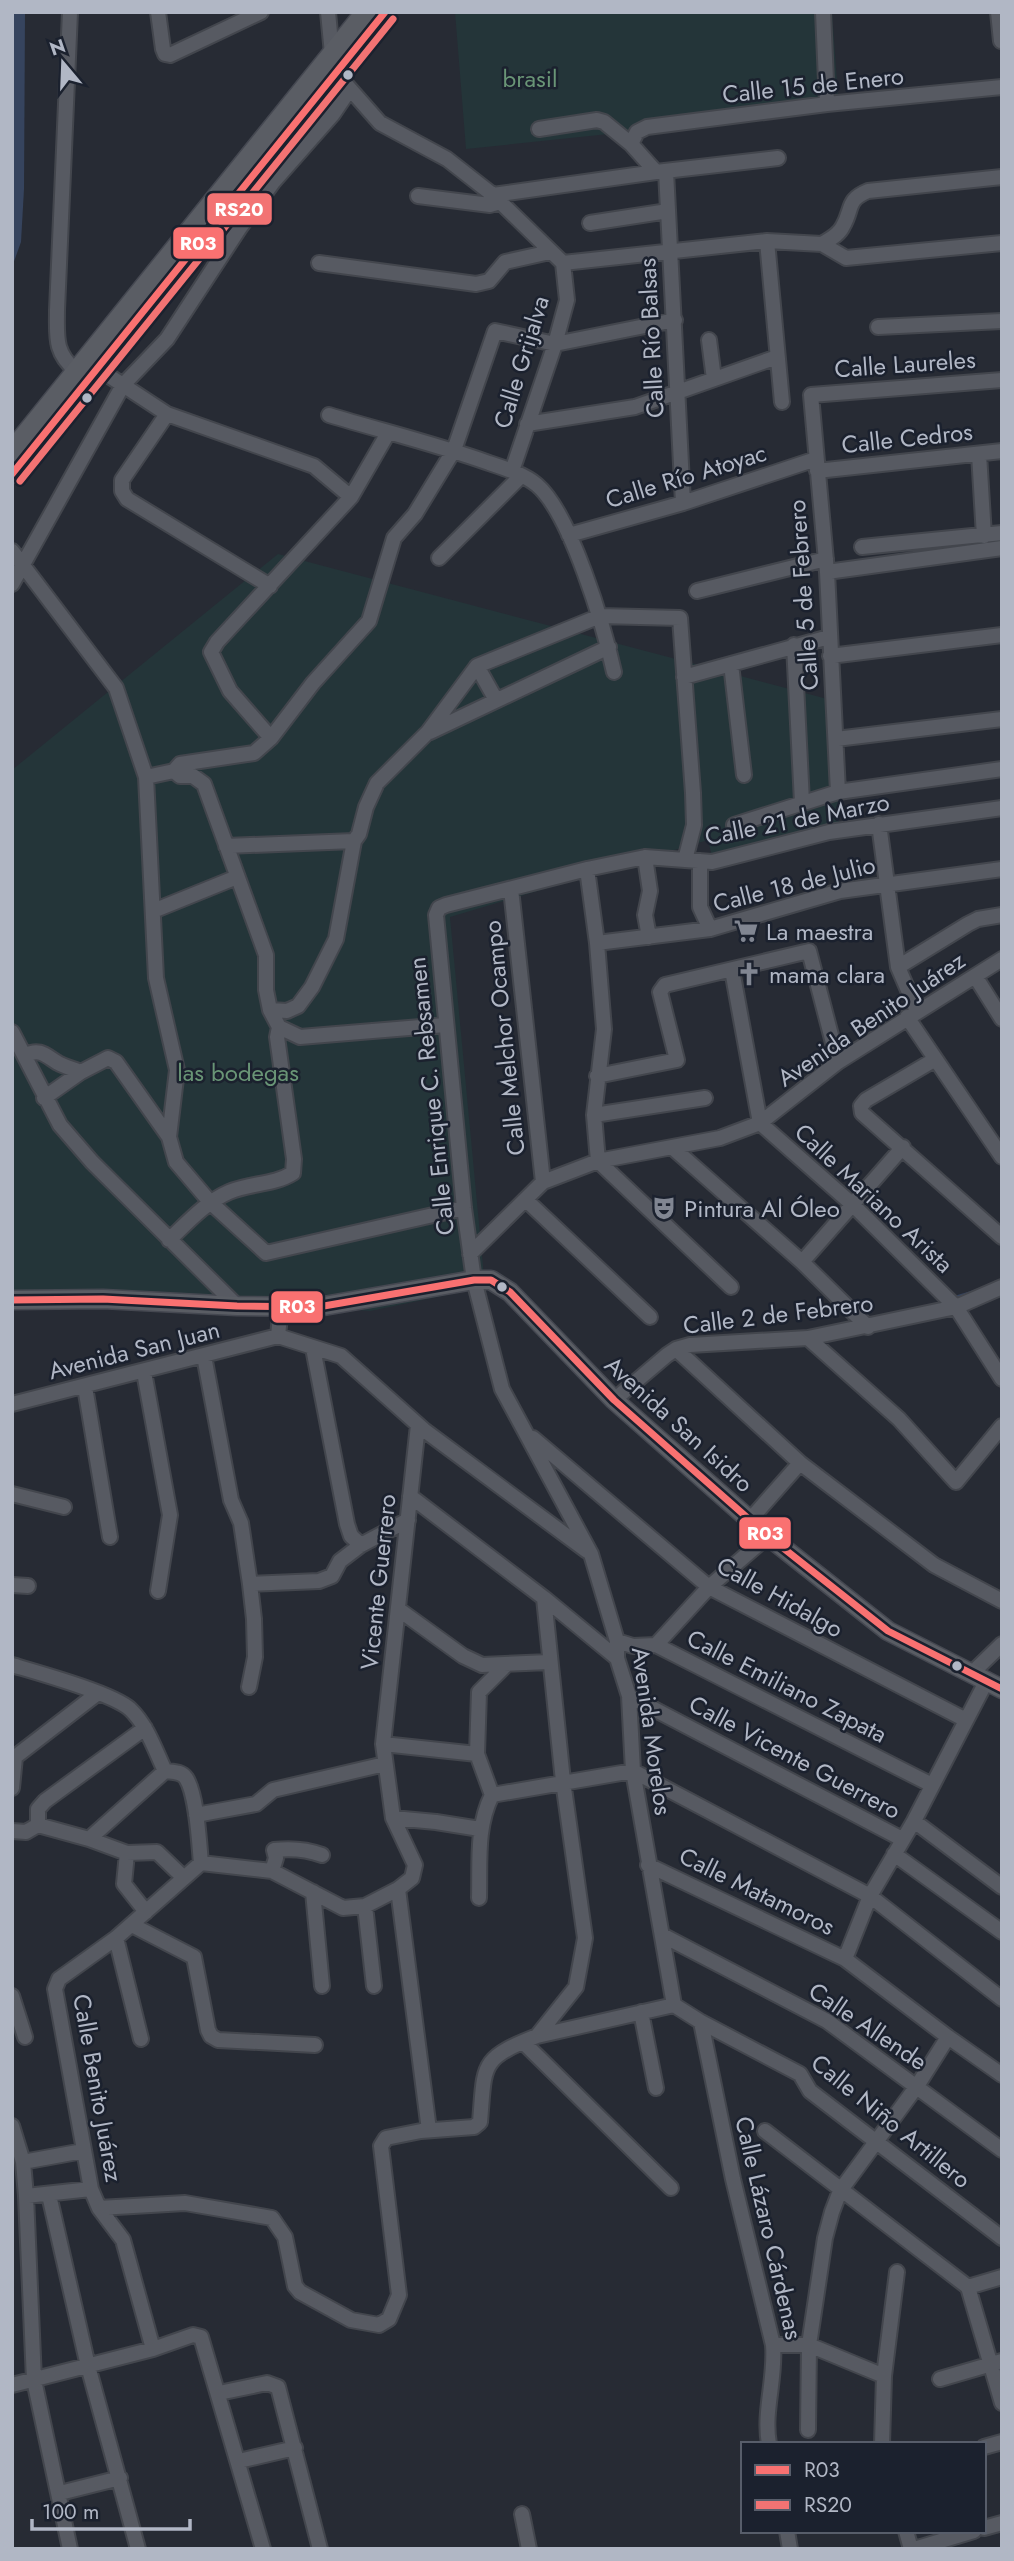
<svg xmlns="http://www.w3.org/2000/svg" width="1014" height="2561" font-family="Jost,sans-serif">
<rect width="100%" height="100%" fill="#272b34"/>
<path fill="#243539" d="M455,12H832L839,110L466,149Z
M278,554L835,701L839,836L714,865L708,840L450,917L485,1287L370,1311L318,1307L12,1300V770Z"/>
<path fill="#36445e" d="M12,12H25L24,189L21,242L12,267Z"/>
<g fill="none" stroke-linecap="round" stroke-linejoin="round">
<path stroke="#36445e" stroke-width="3.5" d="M954,1298L977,1291"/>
<g stroke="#43464d" stroke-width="18">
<path id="minor" d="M70,12L57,310C57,337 54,352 76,371L97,368L167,414L314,466L351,497
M158,12L163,49L165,54L170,55L261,12
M328,12L332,54
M823,12L827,104
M998,12L1001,41
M336,73L380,123L447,159L493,195L563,263L567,300L555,344L512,471
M539,129L597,120L604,122L631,144
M666,171L683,503
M656,172L631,144L637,132L647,127L827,104L1002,87
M274,181L333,114L350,89
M493,195L656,172L778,158
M418,196L490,205L500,202
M590,223L668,211
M767,241L782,402
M822,244C830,239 839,235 843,226C853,209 846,200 868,191L1002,177
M319,263L476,284L489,281L505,262L550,252
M563,263L767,241L822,244L846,258L1002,243
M878,327L1002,321
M709,340L714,379
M167,414L122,480V491L127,499L270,586
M329,415C382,431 436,444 489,463C504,468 524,474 537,485C571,514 604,627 614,672
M527,424L635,407L777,357
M979,454L984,536
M817,471L1002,451
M569,535L683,503L816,459
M862,547L1002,533
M12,551L116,688L146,777L156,978L177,1070L169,1137L176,1162L210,1202L266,1253L464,1208
M439,558L521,476
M827,572L1002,548
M12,584L123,385L167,339L239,229L274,181L260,167
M697,591L826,559
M794,645L802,802
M830,656L1002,635
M731,664L744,775
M477,666L496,700
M684,677L829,637
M430,732L609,647
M271,738L230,691L211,652L217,642L351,497L388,433
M836,739L1002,719
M174,771L180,776H193L204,784L266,955V990L270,1010L279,1027L300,1037L445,1025
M146,777L174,771L180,764L254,753L271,738L313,683L369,621L394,538L415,514L454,450L495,331L555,344L675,320
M838,792L827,572L811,395L1002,380
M879,824L898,967L917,1011
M734,825L838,792L1002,769
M226,846L354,841L359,834L366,807L377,783L428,732L477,666L600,616L680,618L693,793L694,825L685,860
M645,857L650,891L645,915L649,937
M700,861V907L710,929
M587,869L597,943L604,1029L594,1115L598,1161L731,1287
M511,889L543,1182
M153,911L237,877
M597,943L710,929L840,891L1002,869
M898,967L968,924L978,919L1002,915
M732,970L760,1123L853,1205L956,1307L1002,1379
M975,976L1002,1019
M270,1010L287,1011L298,1006L312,987L336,939L354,841
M907,1017L1002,1157
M12,1032L60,1125L92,1162L237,1306
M25,1055C40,1048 45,1055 58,1063C65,1067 74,1069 81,1072L108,1058L116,1062L169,1137
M934,1060L866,1100L861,1106L862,1113L1002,1237
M597,1076L677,1060L660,992L665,985L809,951L838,1062
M44,1098L81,1072
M594,1115L705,1098
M673,1148L802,1262L868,1327
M526,1200L650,1317
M169,1240C188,1222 206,1202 229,1192C250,1183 274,1185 293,1173L294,1159L277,1037L279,1027
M470,1254L543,1182L598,1161L720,1138L760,1123L838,1062L1002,959
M802,1262L903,1147
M278,1336L341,1356L424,1430L587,1551
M808,1338L899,1419L956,1482L1002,1426
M313,1348L347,1524L351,1536L361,1545
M676,1349L800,1463L934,1565L1002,1601
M204,1356L231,1500L241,1523L250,1584L254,1619L255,1657L249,1687
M144,1372L170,1515L158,1591
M85,1387L110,1537
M614,1400L667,1355L676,1349L690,1345L808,1338L956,1307L1002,1287
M12,1404L278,1336L281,1306
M533,1438L709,1587L966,1720
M12,1494L64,1507
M410,1496L544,1598L617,1658
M749,1521L800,1463
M250,1584L319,1581L332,1576L340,1561L361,1545L408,1520
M12,1585L28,1586
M398,1609L463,1656L482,1665L549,1662
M617,1641L633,1646L656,1645L932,1785
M656,1645L709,1587L768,1536
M12,1665C39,1673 112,1693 130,1709C147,1725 155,1750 165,1771C173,1772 181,1771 186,1778C197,1795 199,1843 201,1863L116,1938L59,1979L55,1989L91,2189L99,2208L123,2240L153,2349
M972,1673L1002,1644
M629,1696L902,1839
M383,1744L477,1754
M12,1788L15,1757L98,1693
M492,1795L633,1771L870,1896L1002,1999
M196,1815L256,1804L273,1790L385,1764
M393,1818L436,1822L480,1829
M914,1821L1002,1887
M38,1825V1809L45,1801L145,1728
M12,1831L26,1832L38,1825L89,1839L127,1853L157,1852L183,1877
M89,1839L165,1771
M127,1853L124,1884L146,1912
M894,1854L1002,1932
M201,1863L272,1871L343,1908L365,1906L398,1889L412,1878L415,1865L393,1818L383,1744L418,1425
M648,1865L845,1959L948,2037L1002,2075
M272,1871L276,1858L274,1850C291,1848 306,1849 322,1855
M398,1889L429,2130
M313,1892L322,1986
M479,1898C480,1862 476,1827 492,1795L477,1754L479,1692L506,1665
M365,1906L374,1986
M132,1925L194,1957L208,2030L211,2036L218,2040L315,2045
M662,1935L827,2021L1002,2150
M116,1938L141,2039
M845,1959L870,1896L914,1821L987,1680
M12,1996L25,2037
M674,2005L633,1771L629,1696L617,1658V1641L591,1554L502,1389L474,1280L464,1208L436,915L439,908L446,905L587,869L645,857L712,862L829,832L1002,808
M674,2005L701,2022L800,2074L810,2091L1002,2238
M641,2012L656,2088
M701,2022L733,2179L773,2345C776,2378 763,2412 769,2444
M537,2036L576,1987L585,1938L563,1781L544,1598
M523,2042L671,2188
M12,2126L23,2162L26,2196L34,2380L70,2549
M765,2131L968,2287
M23,2162L83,2151
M49,2195L88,2366L138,2549
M26,2196L91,2189
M99,2208L185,2203L272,2218L285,2237L295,2286L300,2292L351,2320L379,2325L389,2319L399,2295L381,2146L386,2138L421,2131L474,2127L480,2122C485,2064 479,2059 537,2036L674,2005
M968,2287L1002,2403
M968,2287L1002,2277
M773,2345H809L884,2376
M940,2379L1002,2361
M12,2385L153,2349L193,2335L201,2337L263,2549
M219,2393L267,2383L278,2387L320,2549
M808,2430L809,2345L825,2238L832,2212L840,2191L917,2086L948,2037
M882,2444L884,2376L897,2272
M984,2447L1002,2442
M239,2461L295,2448
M60,2493L120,2478
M522,2514L529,2549
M984,2528L1002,2523
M787,2531L790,2549
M906,2531L911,2549
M914,2549L974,2531"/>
</g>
<g stroke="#454851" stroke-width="21">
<path id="major" d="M12,450L365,12
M12,474L385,12
M12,1300L103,1299L237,1306L318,1307L474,1280H491L510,1292L614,1400L768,1536L888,1631L1002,1689"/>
</g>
<use href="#minor" stroke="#575a62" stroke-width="14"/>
<use href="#major" stroke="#5a5d64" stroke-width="18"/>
<g stroke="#1b212e" stroke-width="12">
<path id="bus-1" d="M12,474L385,12
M12,1300L103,1299L237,1306L318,1307L474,1280H491L510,1292L614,1400L768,1536L888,1631L1002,1689"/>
</g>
<g stroke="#1b212e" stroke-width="12">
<path id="bus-2" d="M20,481L393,19"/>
</g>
<use href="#bus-1" stroke="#f97171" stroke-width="7"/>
<use href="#bus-2" stroke="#f27373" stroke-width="7"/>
</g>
<defs>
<g id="supermarket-bare" transform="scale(1.89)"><path d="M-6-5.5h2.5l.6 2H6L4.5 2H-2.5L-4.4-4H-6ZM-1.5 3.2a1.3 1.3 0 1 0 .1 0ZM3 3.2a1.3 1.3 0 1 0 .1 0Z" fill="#818692" stroke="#1b212e" stroke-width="2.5" paint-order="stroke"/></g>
<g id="church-bare" transform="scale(1.89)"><path d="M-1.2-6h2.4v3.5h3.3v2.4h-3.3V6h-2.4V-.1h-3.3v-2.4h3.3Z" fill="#818692" stroke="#1b212e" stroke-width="2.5" paint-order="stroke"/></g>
<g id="theatre-bare" transform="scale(1.89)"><path d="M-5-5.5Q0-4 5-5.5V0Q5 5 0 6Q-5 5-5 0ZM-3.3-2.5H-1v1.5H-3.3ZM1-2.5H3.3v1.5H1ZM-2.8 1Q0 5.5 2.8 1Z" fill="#818692" stroke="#1b212e" stroke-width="2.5" paint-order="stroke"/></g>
</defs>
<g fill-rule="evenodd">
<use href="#supermarket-bare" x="746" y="931"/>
<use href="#church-bare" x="749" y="974"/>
<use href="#theatre-bare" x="664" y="1208"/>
</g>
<g fill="#b1b7c5" stroke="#1b212e" stroke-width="2.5">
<circle cx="348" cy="75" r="6"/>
<circle cx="87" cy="398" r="6"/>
<circle cx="502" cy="1287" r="6"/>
<circle cx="957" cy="1666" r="6"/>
</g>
<g text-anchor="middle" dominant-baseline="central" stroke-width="5" stroke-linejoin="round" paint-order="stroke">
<g font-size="24" fill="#699576" stroke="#1b212e">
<text x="530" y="78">brasil</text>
<text x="238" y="1072">las bodegas</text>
</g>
<g font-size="24" fill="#b1b7c5" stroke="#1b212e">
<text transform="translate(813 85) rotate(-6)">Calle 15 de Enero</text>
<text transform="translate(651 338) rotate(-93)">Calle Río Balsas</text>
<text transform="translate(521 362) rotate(-73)">Calle Grijalva</text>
<text transform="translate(905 364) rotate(-4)">Calle Laureles</text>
<text transform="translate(907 438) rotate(-6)">Calle Cedros</text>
<text transform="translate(686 476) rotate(-17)">Calle Río Atoyac</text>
<text transform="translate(803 595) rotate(-94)">Calle 5 de Febrero</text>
<text transform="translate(797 819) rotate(-11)">Calle 21 de Marzo</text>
<text transform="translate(794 884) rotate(-14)">Calle 18 de Julio</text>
<text transform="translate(871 1019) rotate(-34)">Avenida Benito Juárez</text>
<text transform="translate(504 1038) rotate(-96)">Calle Melchor Ocampo</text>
<text transform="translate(431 1096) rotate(-96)">Calle Enrique C. Rebsamen</text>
<text transform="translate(874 1198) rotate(43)">Calle Mariano Arista</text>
<text transform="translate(778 1314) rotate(-7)">Calle 2 de Febrero</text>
<text transform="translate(134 1350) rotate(-14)">Avenida San Juan</text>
<text transform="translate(679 1424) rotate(42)">Avenida San Isidro</text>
<text transform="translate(378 1582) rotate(-84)">Vicente Guerrero</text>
<text transform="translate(780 1597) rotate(29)">Calle Hidalgo</text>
<text transform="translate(787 1686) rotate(27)">Calle Emiliano Zapata</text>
<text transform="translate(652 1731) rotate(82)">Avenida Morelos</text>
<text transform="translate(795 1757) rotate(28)">Calle Vicente Guerrero</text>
<text transform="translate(757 1891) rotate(26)">Calle Matamoros</text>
<text transform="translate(868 2026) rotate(34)">Calle Allende</text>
<text transform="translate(98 2088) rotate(80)">Calle Benito Juárez</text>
<text transform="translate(891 2121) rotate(39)">Calle Niño Artillero</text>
<text transform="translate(769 2228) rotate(77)">Calle Lázaro Cárdenas</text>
</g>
<g font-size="24" fill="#b1b7c5" stroke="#1b212e" text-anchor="start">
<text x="766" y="931">La maestra</text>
<text x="769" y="974">mama clara</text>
<text x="684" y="1208">Pintura Al Óleo</text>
</g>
</g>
<g stroke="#1b212e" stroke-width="2.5">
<rect x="206" y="192" width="67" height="34" rx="7" fill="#f27373"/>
<rect x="172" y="226" width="53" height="34" rx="7" fill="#f97171"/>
<rect x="270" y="1290" width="54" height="34" rx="7" fill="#f97171"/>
<rect x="738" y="1516" width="54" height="34" rx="7" fill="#f97171"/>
</g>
<g font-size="19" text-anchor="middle" font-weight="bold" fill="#fff">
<text x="239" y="216">RS20</text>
<text x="198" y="250">R03</text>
<text x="297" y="1313">R03</text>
<text x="765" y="1540">R03</text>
</g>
<rect width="1014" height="2561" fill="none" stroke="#b1b7c5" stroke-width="28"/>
<rect x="741" y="2442" width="245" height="91" fill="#1b212e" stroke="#575d6a" stroke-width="2"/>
<rect x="755" y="2465" width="35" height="10" fill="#f97171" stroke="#575d6a" stroke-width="2"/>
<text x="804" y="2477" font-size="21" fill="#b1b7c5">R03</text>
<rect x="755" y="2500" width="35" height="10" fill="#f27373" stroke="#575d6a" stroke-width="2"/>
<text x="804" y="2512" font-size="21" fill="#b1b7c5">RS20</text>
<g transform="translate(63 63) rotate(341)" stroke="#1b212e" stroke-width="5" paint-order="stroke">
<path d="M0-5L12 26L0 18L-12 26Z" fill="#b1b7c5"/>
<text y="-10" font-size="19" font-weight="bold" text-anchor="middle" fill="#b1b7c5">N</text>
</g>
<path d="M32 2519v10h158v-10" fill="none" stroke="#b1b7c5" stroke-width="3.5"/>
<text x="42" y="2519" font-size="21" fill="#b1b7c5" stroke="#1b212e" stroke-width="5" paint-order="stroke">100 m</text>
</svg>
